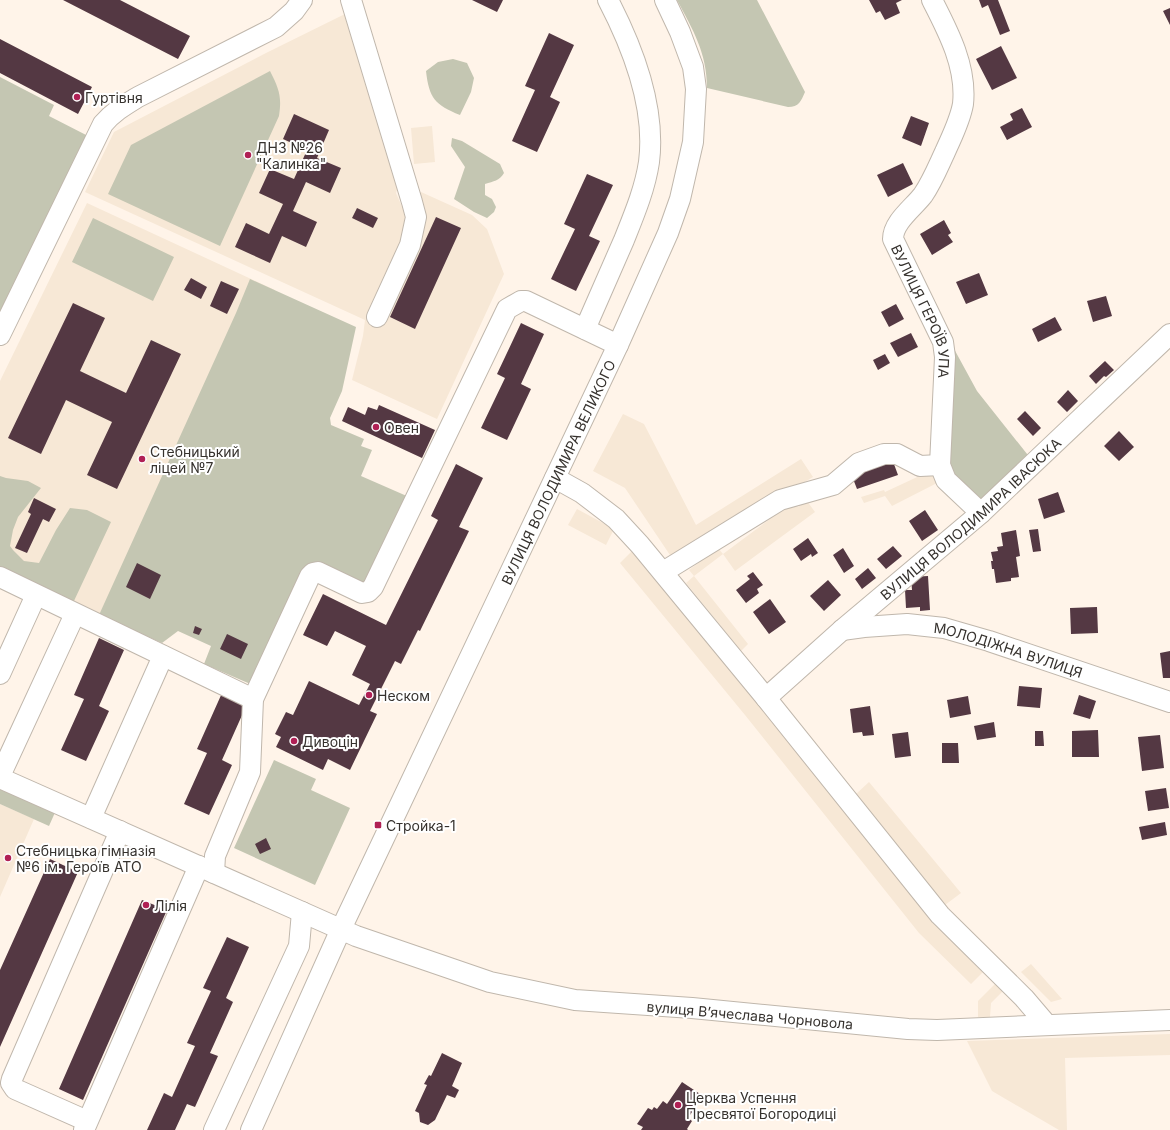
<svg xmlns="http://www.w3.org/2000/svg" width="1170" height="1130" font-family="Inter,sans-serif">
<rect width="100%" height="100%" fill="#fff4e9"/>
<path fill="#f7e8d6" d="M349,12L400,178L396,193L403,209L421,192L472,215L487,229L504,274L437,419L352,380L363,336L365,320L85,192L114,132L266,53Z
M432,126L435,162L414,164L411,128Z
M87,203L275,290L99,615L0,569V381Z
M623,414L644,424L696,525L801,459L813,477L707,541L672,558L625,488L593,471Z
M928,472L939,482L892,506L885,496L864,503L861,497L884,490L885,492Z
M794,501L798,507L807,501L815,512L735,571L723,554L694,576L748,644L741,651L686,583L694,576L689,570L718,548L723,554Z
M577,509L614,529L606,545L568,525Z
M632,551L758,704L932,921L983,972L971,984L919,933L745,715L620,563Z
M869,782L961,893L945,905L856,794Z
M0,804L34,819L0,897Z
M1031,964L1062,999L1051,1002L1021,972Z
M995,984L1003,991L991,1003L990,1017H978V1001Z
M1170,1034V1055L1065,1058L1067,1130H1059L992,1091L967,1041Z"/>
<path fill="#c4c6b2" d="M677,0H757L805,92C801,101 799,107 788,107L707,88C707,53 693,30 677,0Z
M453,59L467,63L474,78L471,92L460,115C435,105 429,98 426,71L438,62Z
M270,71C279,89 282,96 279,116L220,246L108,194L131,145Z
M0,77L54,105L49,116L90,137L0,322Z
M452,138L462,141L500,164L504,173C499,181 494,181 485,184V195L492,199L496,207L494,212L487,218L474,212L454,199L465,167L451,146Z
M93,218L174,257L153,301L72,262Z
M250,279L356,327L342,391L330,418L331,425L364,439L361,446L372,450L361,476L409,497L368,586L312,563L255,686L204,664L211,646L178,631L162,643L99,615L236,313Z
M953,347L977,391L1031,459L983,505L951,475L946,438Z
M0,476L6,478L28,481L41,488L18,517L13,530L10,546L13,550L24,561L39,563L56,530L70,508L87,510L111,522L73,603L0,569Z
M274,760L316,779L311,790L350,808L315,885L234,848Z
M0,783L57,808L49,826L0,804Z"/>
<path fill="#543843" d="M63,0H120L190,36L178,59Z
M472,0H503L497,12Z
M869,0H902L896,3L900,13L885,20L880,11L876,13Z
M979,0H998L1010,31L1000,35L988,5L982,8Z
M1170,8V25L1163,11Z
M549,33L574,45L550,97L560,102L537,152L512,141L535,90L525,86Z
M0,39L92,87L78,114L0,73Z
M1001,46L1017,78L992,90L976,59Z
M1022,108L1032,127L1007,140L1000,127L1013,120L1010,114Z
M294,114L329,130L317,158L341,168L330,193L306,182L293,211L317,222L306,247L282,236L270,263L235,247L246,223L269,234L283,204L259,193L270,169L294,179L307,150L283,139Z
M911,116L929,123L921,146L902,138Z
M903,163L913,184L888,197L877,175Z
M587,174L613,185L589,236L600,241L576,291L551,279L575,229L564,224Z
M357,208L378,218L373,228L352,218Z
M436,217L461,228L415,329L390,317Z
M944,220L951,233L948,235L953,242L932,255L920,234Z
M979,273L988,295L966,304L956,282Z
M191,278L207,287L201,299L184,290Z
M221,281L239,289L227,314L210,306Z
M1106,296L1112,316L1093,322L1087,301Z
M73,303L105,318L80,371L126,393L151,340L181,354L117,489L87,475L112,422L66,400L41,454L8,438Z
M896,304L904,319L889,327L881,312Z
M1055,317L1062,330L1038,342L1032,329Z
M521,323L544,334L521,384L531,389L507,440L481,428L505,378L497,374Z
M911,333L918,347L898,357L890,343Z
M885,354L890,363L878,370L873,360Z
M1105,361L1114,370L1106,377L1104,376L1096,384L1089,376Z
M1068,390L1078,401L1067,412L1057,402Z
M379,405L435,430L422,458L342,421L348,407L365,415L368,407L377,410Z
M1025,411L1041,428L1033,436L1017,419Z
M1119,431L1134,447L1119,461L1104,446Z
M891,456L898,475L857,489L850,471Z
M456,464L483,478L459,527L469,531L420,631L418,630L401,664L395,661L370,711L377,714L350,770L328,759L323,770L276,747L281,737L275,734L286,712L293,715L309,681L359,705L370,684L352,675L366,646L335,631L327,646L303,635L323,594L386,625L438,520L431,516Z
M1058,492L1065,512L1044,519L1038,499Z
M34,498L56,509L49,522L43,519L27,553L15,548L31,514L28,512Z
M925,510L938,530L922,541L909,521Z
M1038,529L1041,551L1033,552L1029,530Z
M1016,530L1020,556L1016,557L1019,577L1011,578V581L996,583L994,569H992L991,561H993L991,552L998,551L997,547L1003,546L1001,533Z
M808,538L818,553L812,557L811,554L801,561L793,549Z
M893,546L902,556L886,569L877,559Z
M843,548L854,566L844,573L833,555Z
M137,563L161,575L150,599L126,587Z
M868,568L876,578L862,589L855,579Z
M753,572L763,585L757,589L759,593L746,603L736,590L750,579L747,576Z
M928,576L930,610L920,611V607L906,608L905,590H912L911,577Z
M828,580L841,595L824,611L810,596Z
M770,599L786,622L769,634L753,612Z
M1097,607L1098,633L1071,634L1070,608Z
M195,626L202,629L199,635L193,633Z
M227,634L248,644L241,659L220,649Z
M99,638L124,650L99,706L109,711L86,761L61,750L84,699L74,695Z
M1170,651V678H1163L1160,653Z
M1019,686L1042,688L1040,708L1017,706Z
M222,693L247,704L222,760L232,765L209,815L184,804L207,753L197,749Z
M1079,695L1096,701L1090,719L1073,714Z
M968,696L971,714L950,718L947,700Z
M870,706L874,735L863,736L862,732L853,733L850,709Z
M994,722L996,737L977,740L974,726Z
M1098,730L1099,757H1072V731Z
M1035,731H1043L1044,746H1035Z
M908,732L911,756L895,758L892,734Z
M1160,735L1164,768L1142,771L1138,737Z
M942,743H958L959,763H942Z
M1166,788L1169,808L1148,811L1145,791Z
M1165,822L1167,835L1142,840L1139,827Z
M266,838L271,849L260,854L255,844Z
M50,859L78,872L0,1047V970Z
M142,900L167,910L83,1100L59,1089Z
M227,937L249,947L226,998L233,1002L210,1053L218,1056L195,1107L187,1104L175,1130H147L164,1093L172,1097L195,1046L187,1043L211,991L203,988Z
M442,1053L462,1063L452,1086L459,1090L455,1098L447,1095L435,1120L428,1125L420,1122L419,1113L415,1111L427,1085L424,1084L429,1075L431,1076Z
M682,1082L703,1096L688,1118L692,1121L687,1129L688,1130H641L643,1127L637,1124L648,1108L652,1110L654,1107L657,1109L663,1101L667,1104Z"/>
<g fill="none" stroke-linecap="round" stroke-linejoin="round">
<g stroke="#c0b7ac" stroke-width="22">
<g id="minor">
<path d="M351,0L412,202L416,217L410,245L377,317"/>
<path id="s1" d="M932,0C948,31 967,67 963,104C960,121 952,136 945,152C938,167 932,182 923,195C913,208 893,222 893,239L943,342L945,357L940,465L946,480L981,513"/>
<path d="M585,329C598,299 611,270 624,240C634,215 645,189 649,162C656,107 633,48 608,0"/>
<path d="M0,335L103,124C113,112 125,105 138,97L276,27L294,11L302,0"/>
<path d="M555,478L582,493L616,519L640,545L766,698L940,915L1024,998L1047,1025"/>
<path d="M663,572L780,500L833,485L859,463L884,454H897L920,466L940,465"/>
<path d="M0,577L253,699"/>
<path id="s2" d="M842,630L864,627L907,624L944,628L989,641L1170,702"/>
<path d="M0,674L36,595"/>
<path id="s3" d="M766,698L842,630L981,513L1170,334"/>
<path d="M0,776L75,614"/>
<path d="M0,778L356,936L490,982L575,1000L692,1008L908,1029L937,1030L1170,1020"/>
<path d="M91,818L163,656"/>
<path d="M214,873L215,856L250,772L253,699L310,576L313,573L318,572L362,593L368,592L373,587L507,309L521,301H526L618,345"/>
<path d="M87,1121L15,1089L11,1083L12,1079L120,831"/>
<path d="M84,1130L199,866"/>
<path d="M214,1130L299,946L302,912"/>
<path id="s4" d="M251,1130L341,929L618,345L668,233L680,199L693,142L696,89L693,67L680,32L665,0"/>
</g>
</g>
<use href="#minor" stroke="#fff" stroke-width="20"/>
</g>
<g fill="#b02055" stroke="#fff" stroke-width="1.5">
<circle cx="77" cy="97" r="4"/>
<circle cx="248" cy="155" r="4"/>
<circle cx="376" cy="427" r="4"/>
<circle cx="142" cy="459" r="4"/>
<circle cx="369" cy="695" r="4"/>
<circle cx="294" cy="741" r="4"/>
<rect x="374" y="821" width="8" height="8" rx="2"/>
<circle cx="8" cy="858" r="4"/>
<circle cx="146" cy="905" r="4"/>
<circle cx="678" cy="1105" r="4"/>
</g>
<g text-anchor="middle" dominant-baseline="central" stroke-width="4" stroke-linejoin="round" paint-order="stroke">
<g font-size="14" fill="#36322e" stroke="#fff" text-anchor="start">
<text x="85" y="97">Гуртівня</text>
<text x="256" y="147">ДНЗ №26<tspan x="256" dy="16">"Калинка"</tspan></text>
<text x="384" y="427">Овен</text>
<text x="150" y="451">Стебницький<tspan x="150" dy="16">ліцей №7</tspan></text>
<text x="377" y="695">Неском</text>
<text x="302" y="741">Дивоцін</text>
<text x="386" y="825">Стройка-1</text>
<text x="16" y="850">Стебницька гімназія<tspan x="16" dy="16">№6 ім. Героїв АТО</tspan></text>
<text x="154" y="905">Лілія</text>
<text x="686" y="1097">Церква Успення<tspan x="686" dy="16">Пресвятої Богородиці</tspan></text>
</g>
<g font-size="14" fill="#36322e" stroke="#fff">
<text stroke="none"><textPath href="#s1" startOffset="343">ВУЛИЦЯ ГЕРОЇВ УПА</textPath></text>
<text stroke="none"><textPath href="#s4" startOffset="726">ВУЛИЦЯ ВОЛОДИМИРА ВЕЛИКОГО</textPath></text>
<text stroke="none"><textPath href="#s3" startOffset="272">ВУЛИЦЯ ВОЛОДИМИРА ІВАСЮКА</textPath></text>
<text stroke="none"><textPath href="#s2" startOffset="170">МОЛОДІЖНА ВУЛИЦЯ</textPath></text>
<text transform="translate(750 1015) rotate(5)">вулиця Вʼячеслава Чорновола</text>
</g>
</g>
</svg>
